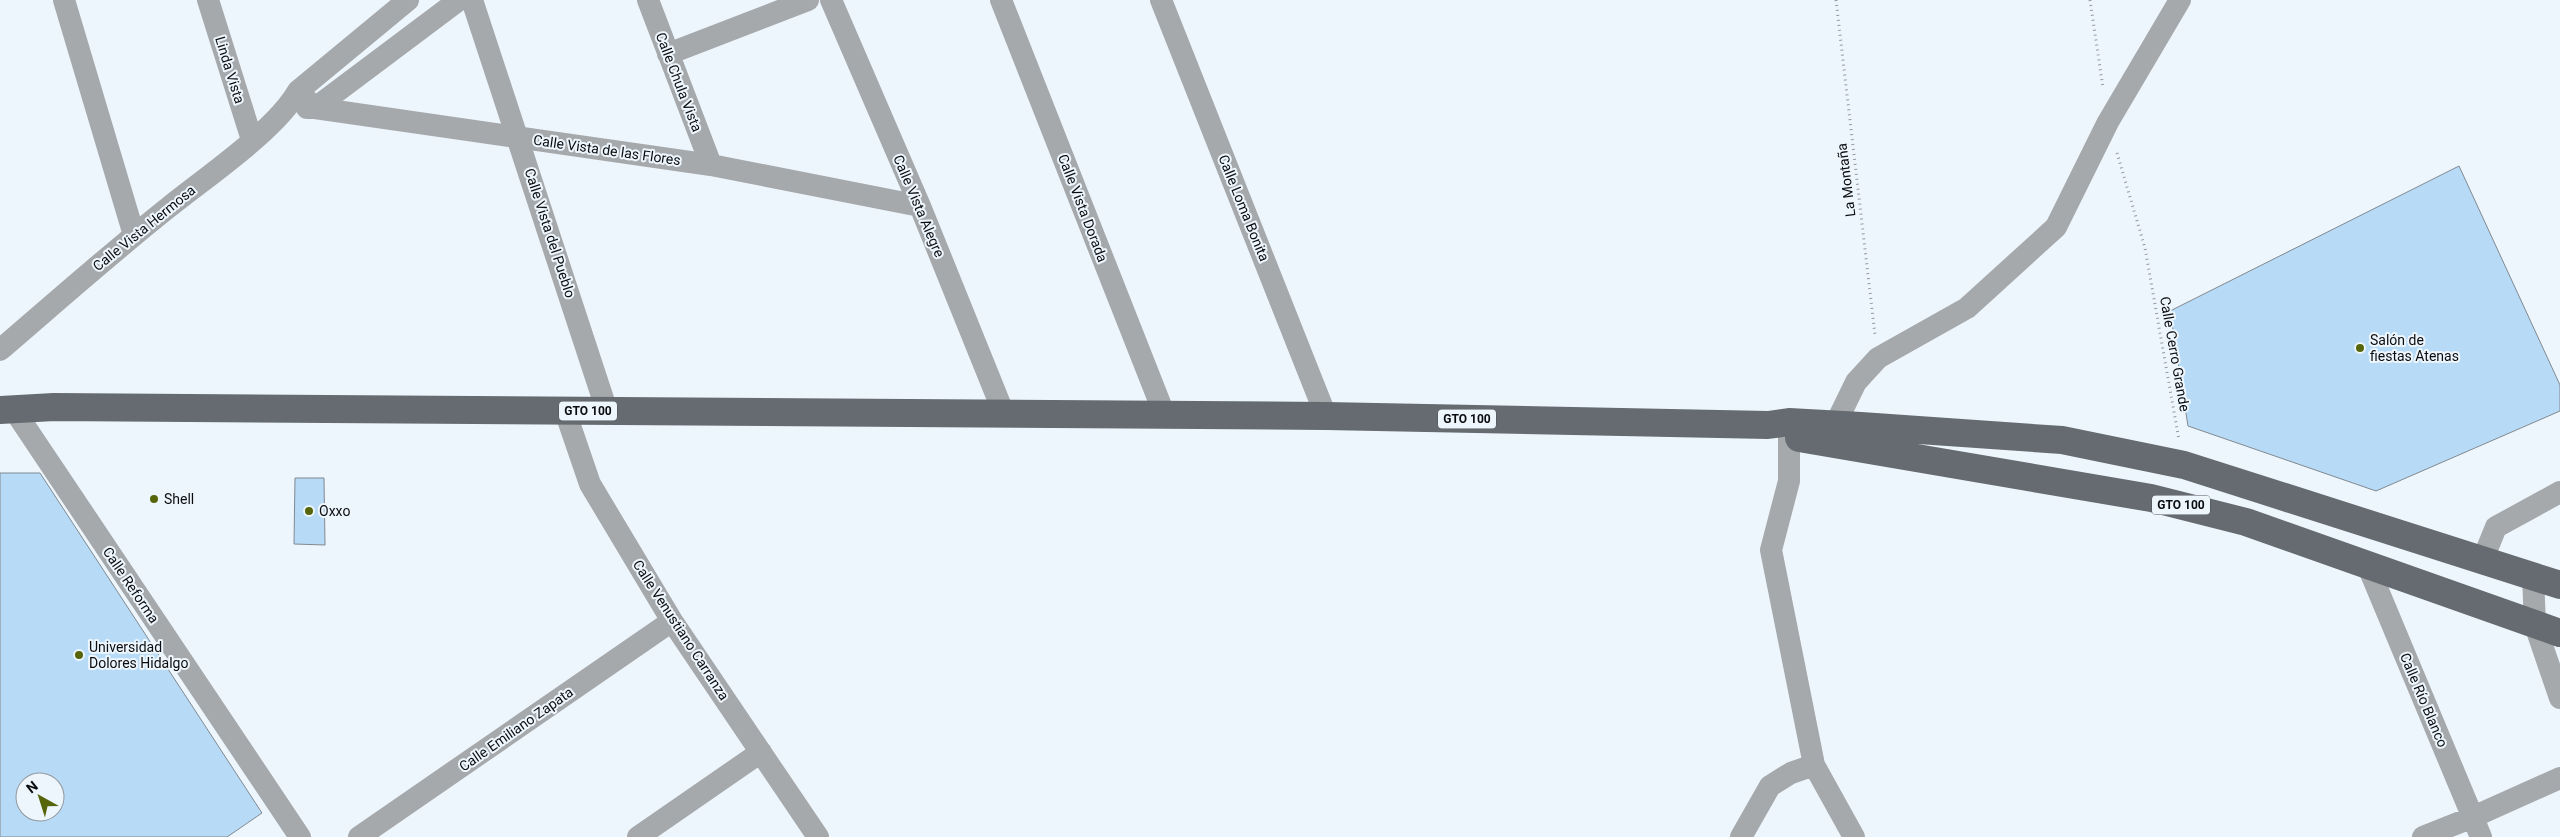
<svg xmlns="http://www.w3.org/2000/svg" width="2560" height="837" font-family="Roboto,sans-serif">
<rect width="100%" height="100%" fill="#eef6fd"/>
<path fill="#b7daf7" stroke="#81898f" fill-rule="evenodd" d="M2459,166L2560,385V411L2376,491L2188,426L2170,311Z
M0,473H40L262,813L227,837H0ZM25,782H55V812H25Z
M295,478H324L325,545L294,544Z"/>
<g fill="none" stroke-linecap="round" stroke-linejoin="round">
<path stroke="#93999e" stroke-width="3" stroke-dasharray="1 4" stroke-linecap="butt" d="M1836,0L1875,335
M2090,0L2103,88
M2117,153L2145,248L2179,440"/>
<path stroke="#a6a9ac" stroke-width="22" d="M64,0L134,235
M208,0L252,140
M472,0L607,411
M648,0L711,165
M831,0L920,206L1004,414
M1001,0L1165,416
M1161,0L1326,416
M668,54L808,0
M298,91L315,108L711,165L920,206
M307,108H315L459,0
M0,350C56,302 111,253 169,207C206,177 275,131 298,91L408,0
M12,407L300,837
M565,411L590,484L672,621L818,837
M1789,422V481L1771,550L1814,765L1854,837
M1835,425L1856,382L1878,358L1967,308L2056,227L2108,122L2180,0
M2483,559L2496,527L2560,492
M2367,564L2481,837
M2533,576L2535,625L2560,698
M359,837L672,621
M638,837L761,752
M1741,837L1770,786L1791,773L1814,765
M2423,837L2473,817L2560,778"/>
<path stroke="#656b70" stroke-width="28" d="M0,410L54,407L1326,416L1768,425L1789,422L1861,426L2062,440L2184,465L2560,585
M1799,438L2151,498L2246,522L2560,633"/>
</g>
<g fill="#57650a" stroke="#eef6fd" stroke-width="2">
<circle cx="2360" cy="348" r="5"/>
<circle cx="154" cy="499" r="5"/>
<circle cx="309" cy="511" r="5"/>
<circle cx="79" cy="655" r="5"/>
</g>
<g text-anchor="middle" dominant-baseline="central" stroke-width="4" stroke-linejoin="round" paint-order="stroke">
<g fill="#eef6fd" stroke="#4e5356" stroke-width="1">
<rect x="559" y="401.5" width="58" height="19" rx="4"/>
<rect x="1438" y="409.5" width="58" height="19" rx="4"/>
<rect x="2152" y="495.5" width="58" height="19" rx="4"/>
</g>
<g font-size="12" font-weight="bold" fill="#0a0d0f">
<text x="588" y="411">GTO 100</text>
<text x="1467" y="419">GTO 100</text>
<text x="2181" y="505">GTO 100</text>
</g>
<g font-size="14" fill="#0a0d0f" stroke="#eef6fd">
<text transform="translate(230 70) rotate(73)">Linda Vista</text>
<text transform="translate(679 82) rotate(69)">Calle Chula Vista</text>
<text transform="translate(607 150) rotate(8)">Calle Vista de las Flores</text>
<text transform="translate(1846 180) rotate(-97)">La Montaña</text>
<text transform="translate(919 206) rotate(67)">Calle Vista Alegre</text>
<text transform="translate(1083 208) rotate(69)">Calle Vista Dorada</text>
<text transform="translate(1244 208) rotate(68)">Calle Loma Bonita</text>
<text transform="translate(144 228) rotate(-39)">Calle Vista Hermosa</text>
<text transform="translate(550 233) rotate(72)">Calle Vista del Pueblo</text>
<text transform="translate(2175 354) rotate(80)">Calle Cerro Grande</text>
<text transform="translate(131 585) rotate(56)">Calle Reforma</text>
<text transform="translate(681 630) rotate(57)">Calle Venustiano Carranza</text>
<text transform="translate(2424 700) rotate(67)">Calle Río Blanco</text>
<text transform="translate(516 729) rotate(-35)">Calle Emiliano Zapata</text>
</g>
<g font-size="14" fill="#0a0d0f" stroke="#eef6fd" text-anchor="start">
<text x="2370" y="340">Salón de<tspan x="2370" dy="16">fiestas Atenas</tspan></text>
<text x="164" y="499">Shell</text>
<text x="319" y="511">Oxxo</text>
<text x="89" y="647">Universidad<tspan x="89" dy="16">Dolores Hidalgo</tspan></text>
</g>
</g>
<g transform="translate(40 797) rotate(321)"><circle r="24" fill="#eef6fd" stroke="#93999e"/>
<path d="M0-4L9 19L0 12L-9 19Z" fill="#57650a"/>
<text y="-8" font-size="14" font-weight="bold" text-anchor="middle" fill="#0a0d0f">N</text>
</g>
</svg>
